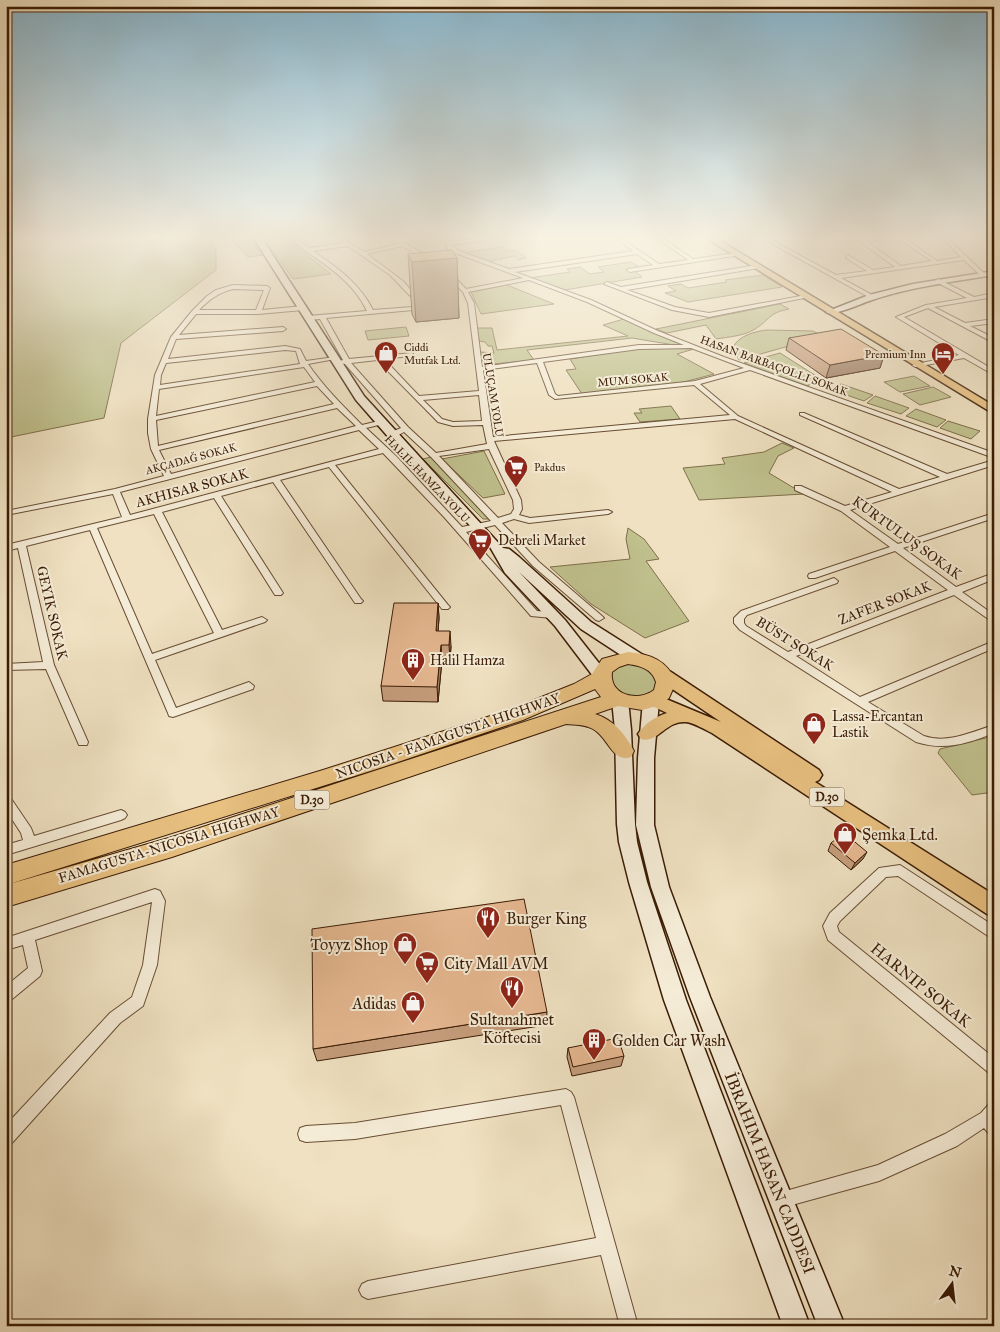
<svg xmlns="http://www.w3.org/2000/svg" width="1000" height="1332" font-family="'IM FELL Great Primer',serif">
<rect width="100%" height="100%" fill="#efe1c1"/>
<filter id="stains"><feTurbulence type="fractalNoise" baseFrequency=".004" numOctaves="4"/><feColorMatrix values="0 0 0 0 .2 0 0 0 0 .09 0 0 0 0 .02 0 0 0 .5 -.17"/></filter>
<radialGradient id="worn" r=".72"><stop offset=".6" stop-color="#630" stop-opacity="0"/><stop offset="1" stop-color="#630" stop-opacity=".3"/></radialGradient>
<path fill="#c0c18e" stroke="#7e6e4a" d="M6,237H207L216,249V270L121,343L104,418L6,438Z
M228,237H252L264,255L248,257Z
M263,237H284L331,274L293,279Z
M502,247L507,251L516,250L526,258L518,260L514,256L487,262L462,253Z
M631,262L639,267L632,269L642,277L565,290L530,278L570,272L567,269L580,267L590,274L604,272L598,267Z
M763,275L782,287L688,302L665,293L676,291L668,286L681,284L688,288L727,282L725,280Z
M507,285L554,304L481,314L471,292Z
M780,304L789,309C768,313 770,320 755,329C744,336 728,337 716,339L706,325L667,333L656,329Z
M624,319L683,345L680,346L632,338L527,350L534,360L484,365L480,352L494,353L492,346H488L485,342L479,341L477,328H492L497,350L628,336L603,325Z
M406,327L409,336L368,340L365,331Z
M767,330L813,331L829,339L789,346L739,360L733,348C737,336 756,331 767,330Z
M649,347L694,349L677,354L714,374L684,382L582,394L566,370L576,369L570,359Z
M780,353L821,379L807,386L744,363Z
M914,376L930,386L900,392L884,382Z
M841,384L873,395L864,401L832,390Z
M933,387L951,397L920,405L903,394Z
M875,396L909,408L901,414L867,403Z
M671,406L680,419L640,422L634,413H642L639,409Z
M916,409L946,420L937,427L906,416Z
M948,421L980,431L971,439L940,428Z
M782,443L794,448L778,456L769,473L804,494L699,500L683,468L725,464L722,458L764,452Z
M484,451L505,494L483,498L442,459Z
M431,457L489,519H483L423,459Z
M628,528L644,539L659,559L646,561L689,621L645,638L591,604L550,567L630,559L626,539Z
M630,662L649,667L658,681C652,703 629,697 613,691L607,672Z
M994,736V792L972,795L938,753L940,749Z"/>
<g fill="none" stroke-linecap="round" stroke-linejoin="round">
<g stroke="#684d34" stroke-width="2">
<path id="street" d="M288,237H293L310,248L344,243L336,237H341L364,252L398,244L388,237H394L400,240L414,237H423L403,242L431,258V260H427L402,246L367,254L403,281L421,302L418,304L390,275L348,246L313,251C337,267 360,284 373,310L426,306V308L424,309L326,318L349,359L412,353L413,354L410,356L384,359L419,396L479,391L468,303L463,292L446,274V272H450L466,289L523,278L455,253L448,249L443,237H447L450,242L493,237H508L451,245L459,251L509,269L633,251L614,237H619L659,264L688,260L656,237H661L693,259L736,253L734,256L630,272L627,270L628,269L653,265L637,254L515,272L591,300L658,331L724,357L994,453V458L750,370L700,384L738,416L899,489L940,477L800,415V413H804L947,474L994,460V465L850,510L898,544L994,513V518L903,548L956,587L994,573V579L962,592L994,615V623L954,595L796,656L860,697L994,641V648L868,702L924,736C948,744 971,732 994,725V733C966,744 945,751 916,742L740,630L734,623V618L741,611L834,578L838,581L837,583L747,615L744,619V623L746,626L788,652L948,590L895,551L815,578H809L808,576L809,574L890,547L841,511L795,490V486H801L845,506L892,492L735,419L494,441L521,500L522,509L519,515L530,518L608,510L612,512L608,514L529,523L514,519L502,523L539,562L602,616L604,618L599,621L596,620L533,566L495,525L466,532L537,611L552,612L557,615L552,618L531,616L444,517L383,453L335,465L448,605L450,607L448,609H442L329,467L280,480L361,599L363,601L361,603H355L273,482L221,496L283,593L281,595H275L214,498L162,512L222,630L262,617L267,620L265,622L155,660L176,708L249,682L254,686L253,689L173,717L169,716L168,713L90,530L26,546L54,665L88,742L87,745H79L46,669L6,670V664L43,662L18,548L6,551V545L122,517L113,494L6,515V511L115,489L164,476L151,449L148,433V419L155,375L171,337L192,311L207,296L216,290L233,285L267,286L270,288L262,310L303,306L306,308L303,310L258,314H196L179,335L283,327L286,329L283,331L176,339L168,359L285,346L300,349L306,361L335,357V359L308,364C324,387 342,405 362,425L383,420V424L366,428L396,456L462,527L491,521L431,457L404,432L395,437H389V433L401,428L345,364L340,363V361L343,360L320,319L308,320L305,318L308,316L367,311C350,275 316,261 288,237ZM529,280L587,302L654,333L684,345H639L482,367L474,303L468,292ZM233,289L264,290L256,310H199C210,299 218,293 233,289ZM691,348L744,368L695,381L558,396L555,394L543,362L639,349ZM285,350L296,351L300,364L160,385L161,375L166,363ZM377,360L438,422L453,426L483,425L487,444L436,453L408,427L351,363ZM537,363L549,395L555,399L694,385L730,415L493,437L483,370ZM304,367L315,382L156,416L159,389ZM317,386L334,404L158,446L156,420ZM479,395L482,421L453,422L442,419L423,400ZM337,408L356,426L171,474L159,450ZM359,430L379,449L130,515L120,492ZM489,449L513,500L514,509L511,514L498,518L439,456ZM154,514L214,633L152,654L97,528Z
M730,237H743L714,242L712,241Z
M760,237H766L836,275L867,271L846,258L848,255L873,270L895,267L859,241L858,238L927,237L906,239L937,261L961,257L941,237H946L986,275L981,276L964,260L841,278L874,296L875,297L872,299ZM900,240L932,261L901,266L866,241Z
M986,237H991L994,239V243Z
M757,265L760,267L759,268L627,290L675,307L709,313L806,295L809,297L709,317L672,310L604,284L607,282L621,287Z
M938,279L974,297L994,293V297L934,307L965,323L994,319V323L970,326L994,338V343L928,308L904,317L994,370V375L964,358L915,367L912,365L959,355L896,317L926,305L967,298L936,282L935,281Z
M6,795L10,797L31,828L34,836L121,810L125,812L127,815L125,818L121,820L6,855V845L23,840L21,833L6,810Z
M900,865L994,926V940L898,876L886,877L840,921L837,926L839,932L994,1058V1075L989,1073L828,940L823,926L830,913L879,868Z
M155,889L160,891L165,901L157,965L143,1006L120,1023L12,1143L6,1145V1125L110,1013L132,997L143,965L152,902L35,940L42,971L40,976L11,1000L6,1002V986L28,968L23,945L6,950V938Z
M566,1089L571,1092L574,1097L638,1326H620L601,1255L368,1299L362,1296L359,1290L362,1284L368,1281L596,1238L561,1105L355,1139L306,1142L300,1140L298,1134L300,1128L306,1126L355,1123Z
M994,1101V1137L989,1134L984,1128L957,1146L879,1181L781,1208L775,1206L773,1200L775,1194L878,1165L945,1134L981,1113L989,1104Z"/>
</g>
<g stroke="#3b1c05" stroke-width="3">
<path id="secondary" d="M253,237H261L364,396L503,548L509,549L519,557L591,622L643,655L645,659L643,663L638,664L633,663L581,629L519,572L565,620L609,676L606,680L601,681L596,680L555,626L505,573L490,547L404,455L356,400Z
M994,271V275C952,282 909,287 869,301C860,304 832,317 826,312L869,295L913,284Z
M620,694L626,696L628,700L631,730L635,824L637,842L647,882L686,1000L810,1326H783L664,1000L629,882L619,842L617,824L615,730L612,700L614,696Z
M651,695L657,697L659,701L654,758V825L669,887L710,997L845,1326H818L690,997L651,887L636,825L638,758L643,701L645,697Z"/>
</g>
<g stroke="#3b1c05" stroke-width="3">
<path id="primary" d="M704,237H714L994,406V414Z
M665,670L671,672L819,770L822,775L819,780L815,782L994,895V916L987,914L712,733C704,729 694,723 686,722C666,720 657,744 641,739L638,734C645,723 655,717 667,713L648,704L646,700L648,696L654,694L721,722L659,680L657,676L659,672Z"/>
</g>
<g stroke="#3b1c05" stroke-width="2">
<path id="highway" d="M628,652C650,654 667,660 676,682L669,698L660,705L642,710L618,706L595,714C614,720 625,734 634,751L631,757C612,763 609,738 593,729C584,724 575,725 566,724L172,857L6,907V885L172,837L601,697L595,689L523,720L383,767L6,885V865L323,770L509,710L574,684L592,674L602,659ZM628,664C641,666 652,669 656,682L654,690C638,702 609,696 612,672L619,667Z"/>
</g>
<use href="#street" fill="#f5ecd7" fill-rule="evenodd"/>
<use href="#secondary" fill="#f5ecd7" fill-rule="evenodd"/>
<use href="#primary" fill="#e8c080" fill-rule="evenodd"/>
<use href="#highway" fill="#e8c080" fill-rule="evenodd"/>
</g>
<path fill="#c59d7c" stroke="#3b1c05" d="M408,254L457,258L459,318L416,322L412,314Z
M789,338L884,355L880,368L826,378L786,350Z
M438,603L439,618L438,631L451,646L450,660H442L438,702L383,701L381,686Z
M831,843L863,859L851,870L828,851Z
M547,1012L546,1025L317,1061L313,1049Z
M568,1048L624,1056L621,1066L572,1076L567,1057Z"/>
<path fill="#a08065" stroke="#3b1c05" d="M457,258L459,318L416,322L412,262Z
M884,355L880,368L826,378L830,365Z
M438,603L439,618L437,646L436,631Z
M450,631L451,646L450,660L449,645Z
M441,645L442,660L438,702L437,687Z
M867,852L863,859L851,870L855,863Z"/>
<path fill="#e5b790" stroke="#3b1c05" d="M452,250L457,258L412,262L408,254Z
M841,329L884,355L830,365L789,338Z
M394,603H438L436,631H450L449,645H441L437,687L381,686Z
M844,833L867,852L855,863L831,843Z
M524,899L547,1012L313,1049L312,929Z
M618,1038L624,1056L573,1067L568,1048Z"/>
<linearGradient id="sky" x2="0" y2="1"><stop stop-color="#89b8d0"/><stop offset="0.56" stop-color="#f8f2e3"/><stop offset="1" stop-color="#f8f2e3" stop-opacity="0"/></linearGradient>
<rect width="1000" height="424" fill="url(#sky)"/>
<defs>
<g id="shop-pin" transform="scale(1.25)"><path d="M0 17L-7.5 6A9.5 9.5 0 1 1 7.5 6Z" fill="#8f2418" stroke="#f5ecd7"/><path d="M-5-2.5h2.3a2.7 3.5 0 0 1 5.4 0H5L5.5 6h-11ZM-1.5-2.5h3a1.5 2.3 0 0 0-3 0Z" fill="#fff"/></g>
<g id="hotel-pin" transform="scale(1.25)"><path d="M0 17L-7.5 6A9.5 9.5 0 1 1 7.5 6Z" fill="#8f2418" stroke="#f5ecd7"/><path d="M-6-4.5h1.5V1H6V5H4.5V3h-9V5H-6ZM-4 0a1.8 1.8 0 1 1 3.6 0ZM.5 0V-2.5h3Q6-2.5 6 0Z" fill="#fff"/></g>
<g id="supermarket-pin" transform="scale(1.25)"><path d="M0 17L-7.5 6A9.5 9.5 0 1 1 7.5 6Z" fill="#8f2418" stroke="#f5ecd7"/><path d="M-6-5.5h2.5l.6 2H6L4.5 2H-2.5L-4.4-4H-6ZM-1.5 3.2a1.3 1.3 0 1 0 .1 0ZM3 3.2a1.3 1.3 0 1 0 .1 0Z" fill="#fff"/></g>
<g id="building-pin" transform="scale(1.25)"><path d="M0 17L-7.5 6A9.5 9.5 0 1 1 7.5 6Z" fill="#8f2418" stroke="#f5ecd7"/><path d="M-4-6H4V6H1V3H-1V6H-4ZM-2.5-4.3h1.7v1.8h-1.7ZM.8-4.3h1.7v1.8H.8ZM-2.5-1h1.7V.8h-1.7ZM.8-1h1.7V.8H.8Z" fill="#fff"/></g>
<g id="restaurant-pin" transform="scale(1.25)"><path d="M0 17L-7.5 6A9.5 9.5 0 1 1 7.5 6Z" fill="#8f2418" stroke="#f5ecd7"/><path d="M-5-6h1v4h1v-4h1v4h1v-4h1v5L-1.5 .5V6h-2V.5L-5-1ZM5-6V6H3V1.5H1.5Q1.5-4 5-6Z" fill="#fff"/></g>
</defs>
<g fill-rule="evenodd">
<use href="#shop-pin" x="386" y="353"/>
<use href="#hotel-pin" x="943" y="354"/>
<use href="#supermarket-pin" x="516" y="467"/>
<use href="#supermarket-pin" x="480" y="540"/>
<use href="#building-pin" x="413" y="660"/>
<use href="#shop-pin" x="814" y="724"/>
<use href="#shop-pin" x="845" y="834"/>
<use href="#restaurant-pin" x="488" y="918"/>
<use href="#shop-pin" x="405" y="944"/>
<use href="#supermarket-pin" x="427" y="963"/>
<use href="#restaurant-pin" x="512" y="988"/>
<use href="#shop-pin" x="413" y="1003"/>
<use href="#building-pin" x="594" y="1040"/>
</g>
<g text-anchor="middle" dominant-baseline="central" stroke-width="4" stroke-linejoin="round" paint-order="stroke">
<g font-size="11" fill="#3b1c05" stroke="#f5ecd7" text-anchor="start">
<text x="404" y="347">Ciddi<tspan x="404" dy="13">Mutfak Ltd.</tspan></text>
<text x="926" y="354" text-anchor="end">Premium Inn</text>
<text x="534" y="467">Pakdus</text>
</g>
<g font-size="11" fill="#3b1c05" stroke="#f5ecd7">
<text transform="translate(774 366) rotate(20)">HASAN BARBAÇOLLI SOKAK</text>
<text transform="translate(633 380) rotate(-5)">MUM SOKAK</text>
<text transform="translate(493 395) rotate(81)">ULUÇAM YOLU</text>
<text transform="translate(191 459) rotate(-15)">AKÇADAĞ SOKAK</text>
<text transform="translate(427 479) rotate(46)">HALIL HAMZA YOLU</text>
</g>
<g fill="#f5ecd7" stroke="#735a44" stroke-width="1">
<rect x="809.5" y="787.5" width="35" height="19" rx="4"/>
<rect x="294.5" y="790.5" width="35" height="19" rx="4"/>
</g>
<g font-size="12" font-weight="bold" fill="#3b1c05">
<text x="827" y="797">D.30</text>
<text x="312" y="800">D.30</text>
</g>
<g font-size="14" fill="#3b1c05" stroke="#f5ecd7">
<text transform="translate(192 488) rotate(-15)">AKHISAR SOKAK</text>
<text transform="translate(907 538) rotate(36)">KURTULUŞ SOKAK</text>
<text transform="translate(885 603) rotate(-21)">ZAFER SOKAK</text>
<text transform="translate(52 613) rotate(77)">GEYIK SOKAK</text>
<text transform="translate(795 644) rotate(32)">BÜST SOKAK</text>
<text transform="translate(448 736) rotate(-19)">NICOSIA - FAMAGUSTA HIGHWAY</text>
<text transform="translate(169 845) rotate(-17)">FAMAGUSTA-NICOSIA HIGHWAY</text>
</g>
<g font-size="14" fill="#3b1c05" stroke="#f5ecd7" text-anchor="start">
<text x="498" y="540">Debreli Market</text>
<text x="430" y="660">Halil Hamza</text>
<text x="832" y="716">Lassa-Ercantan<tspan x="832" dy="16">Lastik</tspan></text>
</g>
<g font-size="16" fill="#3b1c05" stroke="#f5ecd7" text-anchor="start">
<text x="862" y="834">Şemka Ltd.</text>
<text x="506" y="918">Burger King</text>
<text x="388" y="944" text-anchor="end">Toyyz Shop</text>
<text x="444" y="963">City Mall AVM</text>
<text x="396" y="1003" text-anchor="end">Adidas</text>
<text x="512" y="1019" text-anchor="middle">Sultanahmet<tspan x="512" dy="18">Köftecisi</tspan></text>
<text x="612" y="1040">Golden Car Wash</text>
</g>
<g font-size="16" fill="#3b1c05" stroke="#f5ecd7">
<text transform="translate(921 985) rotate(39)">HARNIP SOKAK</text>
<text transform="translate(770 1173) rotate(68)">İBRAHIM HASAN CADDESI</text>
</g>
</g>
<rect width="1000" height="1332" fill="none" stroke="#efe1c1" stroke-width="25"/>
<rect x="8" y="8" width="985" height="1317" fill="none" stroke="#3b1c05" stroke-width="2.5"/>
<rect x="12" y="12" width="975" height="1307" fill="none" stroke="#3b1c05"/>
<g transform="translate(952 1284) rotate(15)" stroke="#f5ecd7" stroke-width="4" paint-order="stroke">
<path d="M0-4L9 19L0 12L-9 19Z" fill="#3b1c05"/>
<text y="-8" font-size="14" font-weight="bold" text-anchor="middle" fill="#3b1c05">N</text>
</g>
<rect width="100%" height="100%" filter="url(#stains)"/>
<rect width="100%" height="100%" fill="url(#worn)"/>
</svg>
